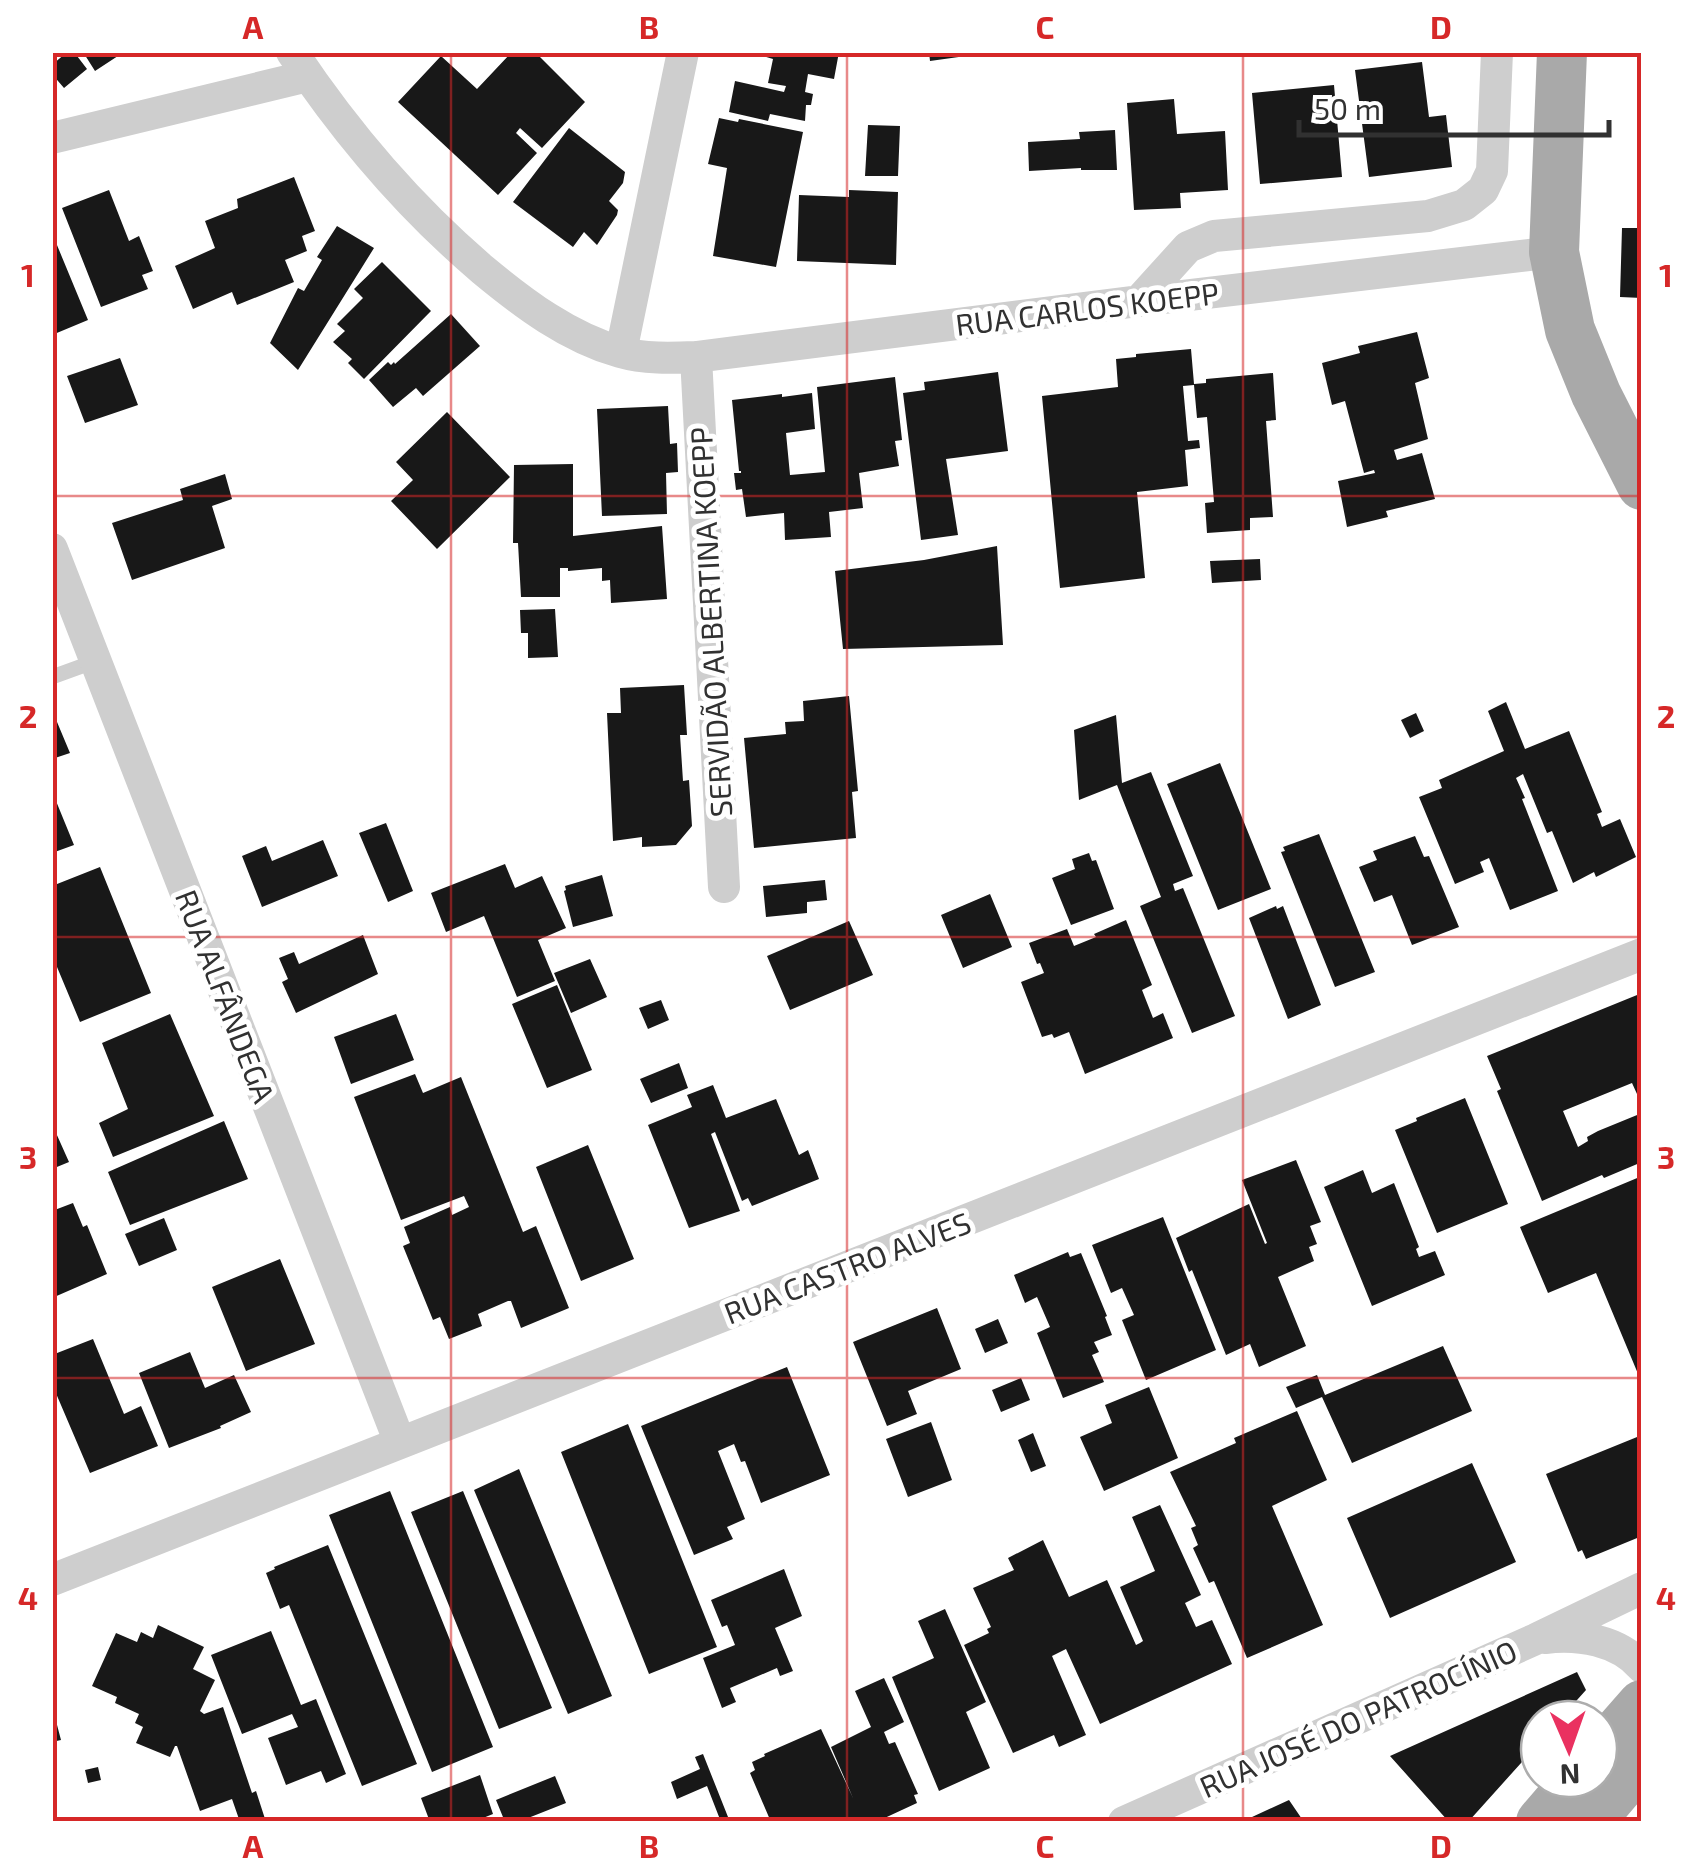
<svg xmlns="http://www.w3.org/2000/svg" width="1694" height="1874" font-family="'Exo 2',sans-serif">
<rect width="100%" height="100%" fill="#fff"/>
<path fill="#181818" d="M67,52H74L87,69L64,88L52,74V65Z
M83,52H124L95,71Z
M512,52H535L585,102L542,148L520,128L516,133L537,153L498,195L398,102L441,56L477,89Z
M750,52H839L834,79L808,74L805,92L813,94L811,105H806L805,121L770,114L768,121L729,112L735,81L784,92L786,86L768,83L773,59Z
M929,52H973V55L930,61Z
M1422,62L1429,117L1446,115L1452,167L1369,177L1355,70Z
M1334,85L1342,177L1260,184L1252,93Z
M1174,99L1177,134L1225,131L1228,190L1180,193L1181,208L1134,210L1127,103Z
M719,118L738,122L739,119L803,132L776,267L713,256L727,168L708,164Z
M868,125L900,126L898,176H865Z
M569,128L625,172L623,183L609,201L618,210L617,215L597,245L584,232L573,247L513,202Z
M1115,130L1117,170H1081V168L1029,171L1028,142L1080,139L1079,132Z
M294,177L315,231L302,236L307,251L285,260L294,282L237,305L232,292L193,309L175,266L215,248L205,221L238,208L237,199Z
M109,190L129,241L139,236L153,271L142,275L148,289L101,307L62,208Z
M849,190L898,192L896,265L797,261L799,195L849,197Z
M337,226L374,248L298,370L270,343L298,288L304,291L322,260L317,257Z
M1622,228H1642V298L1620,297Z
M52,233L88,320L52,335Z
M382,262L431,311L364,379L348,363L352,359L333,342L345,331L337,324L363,298L354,289Z
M451,314L480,346L423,396L416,388L393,407L369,380L388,362L391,365L394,362L395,364Z
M1417,332L1429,378L1415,383L1428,439L1394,450L1397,460L1422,453L1435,499L1386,511L1388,517L1347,527L1338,481L1375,473L1374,470L1364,473L1345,401L1332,405L1322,363L1360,353L1358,346Z
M1191,349L1194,384L1206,383V379L1273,373L1276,420L1266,421L1273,517L1250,518V530L1207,533L1205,503L1214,502L1207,417L1197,418L1194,385L1183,386L1188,441L1199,440L1200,448L1185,450L1188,486L1137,492L1145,578L1060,588L1042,396L1118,387L1116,359L1136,357V354Z
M120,358L138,405L85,423L67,376Z
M998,372L1008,451L946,459L958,535L921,540L903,393L925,390L924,382Z
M895,377L902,440L895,441L899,466L859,473L863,508L829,512L831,537L785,540L784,513L746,517L742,489L736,490L734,473H741V471H739L732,400L782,394V397L812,393L815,429L786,433L790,475L825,472L817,387Z
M668,406L670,444L677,443L678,472L666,473L667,514L602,516L597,409Z
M447,412L510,477L437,549L391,501L413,480L396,462Z
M573,464V536L662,526L667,599L611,603L610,580L602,581V568L568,571V568H560V597H521L518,543H513L514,465Z
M225,474L232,499L212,506L225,548L132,580L112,523L183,500L180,489Z
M997,546L1003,645L843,649L835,571L924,560Z
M1260,559L1261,580L1212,583L1210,561Z
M555,609L558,657L528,658V633H521L520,610Z
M684,685L687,735H680L683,781L689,780L692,826L676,845L642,847V837L613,841L607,713H621L620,688Z
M849,696L858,791L852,792L856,838L754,848L744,738L786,734L785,722L804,721L803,701Z
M1506,702L1525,749L1569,731L1602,812L1597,814L1602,827L1620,819L1636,857L1596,877L1594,872L1573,883L1552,831L1547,833L1523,774L1516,778L1525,798L1522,799L1558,891L1510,910L1489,858L1480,862L1484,872L1455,884L1419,797L1442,788L1439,780L1504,751L1488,711Z
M52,710L70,753L52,759Z
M1416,713L1424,731L1410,738L1401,720Z
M1116,715L1122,783L1151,772L1193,876L1173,884L1175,891L1183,888L1235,1016L1192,1033L1140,906L1161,897L1117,785L1079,800L1074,730Z
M1220,763L1271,889L1218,910L1167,784Z
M56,801L74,845L52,853V802Z
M386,823L413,891L388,902L359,833Z
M1319,834L1375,972L1335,987L1281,852L1285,851L1283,847Z
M1415,836L1424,857L1429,856L1459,927L1412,945L1392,895L1374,902L1359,867L1377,860L1373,851Z
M323,840L338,876L262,907L242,856L266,846L272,861Z
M1089,853L1092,861L1096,860L1114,909L1071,925L1052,878L1075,869L1072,859Z
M505,864L515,888L542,876L566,928L538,940L555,981L517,997L484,916L446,932L431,893Z
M100,867L151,993L80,1022L52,955V886Z
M602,875L613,916L573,927L564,891L566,890L565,886Z
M825,880L827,900L807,902V913L766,917L763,886Z
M990,894L1012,947L963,968L941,915Z
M1276,906L1277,909L1283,906L1321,1005L1288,1019L1249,918Z
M1126,920L1152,985L1142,990L1153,1018L1163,1013L1173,1038L1085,1074L1069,1032L1054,1038L1052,1034L1042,1037L1021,982L1044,973L1040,963L1037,964L1029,943L1067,929L1074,946L1096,937L1094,934Z
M849,921L873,975L790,1010L767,956Z
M363,935L378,974L296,1013L282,982L288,979L279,958L294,952L299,964Z
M590,959L607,997L571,1013L554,973Z
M557,985L592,1070L547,1088L512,1004Z
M1642,993V1105L1632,1083L1563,1111L1578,1147L1588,1141L1587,1137L1598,1131L1642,1113V1162L1604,1178L1602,1175L1542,1201L1497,1091L1501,1089L1487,1056Z
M661,1000L669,1020L648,1029L639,1008Z
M170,1014L214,1116L113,1157L99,1123L128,1109L102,1043Z
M396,1014L414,1060L351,1084L334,1037Z
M679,1063L688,1088L651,1103L640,1079Z
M415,1074L423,1093L461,1077L523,1232L536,1226L569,1308L521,1328L511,1301H508L478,1314L482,1326L449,1339L440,1317L433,1320L403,1246L410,1243L404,1227L450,1207L452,1215L469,1207L464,1196L401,1220L354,1097Z
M713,1085L726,1118L776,1099L799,1155L808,1150L819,1179L752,1206L748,1198L742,1201L715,1132L711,1134L740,1211L689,1228L648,1125L692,1107L687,1095Z
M1465,1098L1508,1204L1437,1233L1395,1130L1417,1121L1416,1118Z
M224,1121L248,1179L130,1225L108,1172Z
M52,1124L69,1162L52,1169Z
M588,1145L634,1259L581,1281L536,1167Z
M1296,1160L1321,1222L1310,1226L1317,1244L1309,1247L1314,1261L1278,1277L1306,1346L1259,1367L1250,1344L1226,1355L1192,1270L1189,1272L1176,1238L1249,1204L1265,1244L1267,1243L1242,1180Z
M1363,1170L1372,1193L1394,1183L1419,1247L1416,1249L1419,1257L1435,1251L1445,1275L1372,1306L1324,1187Z
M1642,1176V1381H1641L1596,1273L1548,1293L1520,1227Z
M73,1203L83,1227L87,1225L107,1274L52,1298V1211Z
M1163,1217L1216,1350L1146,1380L1122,1320L1134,1315L1122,1288L1111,1293L1092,1245Z
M164,1218L177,1250L139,1266L125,1234Z
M1068,1252L1070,1257L1081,1253L1107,1316L1105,1317L1112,1335L1094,1342L1099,1352L1092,1355L1104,1382L1063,1398L1037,1333L1050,1327L1037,1297L1025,1303L1014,1275Z
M280,1259L315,1344L246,1371L212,1287Z
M937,1308L961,1369L908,1391L917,1414L887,1426L853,1342Z
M998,1319L1008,1343L985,1353L975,1329Z
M93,1339L124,1414L141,1406L158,1446L90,1473L52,1384V1355Z
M1443,1346L1472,1411L1352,1463L1322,1397L1296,1408L1286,1387L1317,1375L1325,1395Z
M190,1352L205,1388L234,1375L251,1412L220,1426L221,1428L169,1448L139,1373Z
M787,1367L830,1475L761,1503L745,1461L741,1462L734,1444L718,1451L745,1519L727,1527L733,1539L694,1555L641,1426Z
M1021,1378L1030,1400L1001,1412L992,1390Z
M1149,1387L1178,1458L1104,1491L1080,1437L1112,1423L1105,1405Z
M1297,1411L1327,1480L1272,1506L1323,1625L1247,1658L1214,1581L1209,1583L1193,1548L1198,1545L1191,1528L1196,1526L1170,1472L1236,1443L1234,1438Z
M931,1422L952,1480L908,1497L886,1439Z
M628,1424L717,1647L649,1674L561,1452Z
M1033,1433L1046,1466L1031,1472L1018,1440Z
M1642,1435V1536L1586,1559L1582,1550L1578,1552L1546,1474Z
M1472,1463L1516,1562L1390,1618L1347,1518Z
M519,1469L612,1696L568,1714L474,1490Z
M390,1491L493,1747L432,1772L329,1515Z
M463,1491L552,1708L499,1729L411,1512Z
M1160,1505L1201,1595L1185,1603L1196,1627L1212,1620L1232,1664L1100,1724L1066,1649L1052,1656L1086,1735L1059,1747L1054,1735L1013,1753L964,1645L989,1633L987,1629L991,1627L973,1588L1014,1570L1008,1558L1043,1540L1069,1597L1107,1580L1136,1645L1140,1643L1143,1641L1120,1587L1155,1571L1132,1517Z
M328,1545L417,1764L362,1786L289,1605L280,1609L266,1573L275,1569L274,1567Z
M784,1569L802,1616L775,1628L793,1671L780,1676L777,1668L730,1688L736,1702L722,1708L703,1658L735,1645L727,1625L722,1627L711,1600Z
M945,1609L986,1702L966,1712L990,1768L939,1791L892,1677L934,1658L918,1621Z
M158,1625L204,1647L193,1669L215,1680L200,1711L204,1714L223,1707L252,1793L256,1791L266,1822H240L232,1799L200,1811L177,1746H175L170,1757L136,1743L143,1727L135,1723L139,1714L115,1703L117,1697L92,1686L116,1633L137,1642L141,1632L153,1638Z
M271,1631L301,1705L316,1699L346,1774L326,1783L321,1771L286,1785L268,1738L298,1727L292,1714L242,1734L211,1655Z
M1577,1672L1586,1690L1560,1719H1539V1743L1468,1822H1449L1390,1756Z
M884,1678L904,1722L884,1732L889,1744L895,1742L918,1794L914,1795L917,1803L876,1822H771L750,1773L755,1770L752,1762L765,1756L764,1754L821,1729L853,1798L831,1747L871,1727L855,1691Z
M52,1706L61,1740L52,1742Z
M703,1754L730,1822H721L707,1786L677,1799L671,1782L700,1769L695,1757Z
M98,1767L101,1780L88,1783L85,1770Z
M480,1775L493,1814L473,1822H430L421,1798Z
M555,1776L566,1803L518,1822H505L496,1800Z
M1289,1800L1304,1822H1255L1252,1817Z"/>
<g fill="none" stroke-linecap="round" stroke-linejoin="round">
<path stroke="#cecece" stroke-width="15" d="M52,677L96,661"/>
<path stroke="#cecece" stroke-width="32" d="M292,52C346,133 409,207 483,270C524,304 568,337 620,352C644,359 671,358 696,357L1139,301L1554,252
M52,138L308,76
M1139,301L1188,247L1214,236L1428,216L1464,205L1483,190L1492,171L1497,52
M621,352L683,52
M696,357L724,887
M52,549L400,1443
M52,1580L1642,954
M1545,1638C1579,1634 1618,1640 1642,1667
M1124,1822L1536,1639L1642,1588"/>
<path stroke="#a9a9a9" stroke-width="50" d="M1562,52L1554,252L1570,330L1596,394L1642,485
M1599,1754L1642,1705
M1541,1822L1578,1779
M1589,1822L1642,1760"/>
</g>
<path fill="none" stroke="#d62828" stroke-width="2.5" stroke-opacity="0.55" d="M451,52V1822M847,52V1822M1243,52V1822M52,496H1642M52,937H1642M52,1378H1642"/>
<g text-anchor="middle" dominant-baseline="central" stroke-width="10" stroke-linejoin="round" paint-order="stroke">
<g font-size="30" fill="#313131" stroke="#fff">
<text transform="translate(1087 308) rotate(-7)">RUA CARLOS KOEPP</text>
<text transform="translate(710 622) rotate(-93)">SERVIDÃO ALBERTINA KOEPP</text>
<text transform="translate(226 996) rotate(69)">RUA ALFÂNDEGA</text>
<text transform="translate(847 1267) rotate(-21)">RUA CASTRO ALVES</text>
<text transform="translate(1358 1718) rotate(-24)">RUA JOSÉ DO PATROCÍNIO</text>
</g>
</g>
<rect width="1694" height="1874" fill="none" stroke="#ffffff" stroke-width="110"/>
<g transform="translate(1569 1749) rotate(178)"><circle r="48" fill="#ffffff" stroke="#adadad" stroke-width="2.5"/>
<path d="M0-8L18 38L0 25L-18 38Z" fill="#ea3160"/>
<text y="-15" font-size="28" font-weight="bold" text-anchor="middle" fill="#313131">N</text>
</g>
<path d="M1299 120v15h310v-15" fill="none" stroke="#313131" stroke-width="5"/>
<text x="1314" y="120" font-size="30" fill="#313131" stroke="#ffffff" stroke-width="8" paint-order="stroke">50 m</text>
<rect x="55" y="55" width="1584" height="1764" fill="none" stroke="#d62828" stroke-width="4"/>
<g font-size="32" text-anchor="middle" font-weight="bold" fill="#d62828">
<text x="253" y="39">A</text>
<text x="649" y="39">B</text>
<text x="1045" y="39">C</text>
<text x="1441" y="39">D</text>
<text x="28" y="287">1</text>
<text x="1666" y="287">1</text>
<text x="28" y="728">2</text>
<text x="1666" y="728">2</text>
<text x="28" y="1169">3</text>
<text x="1666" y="1169">3</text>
<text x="28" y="1610">4</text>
<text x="1666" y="1610">4</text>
<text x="253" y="1858">A</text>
<text x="649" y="1858">B</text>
<text x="1045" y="1858">C</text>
<text x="1441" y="1858">D</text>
</g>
</svg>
